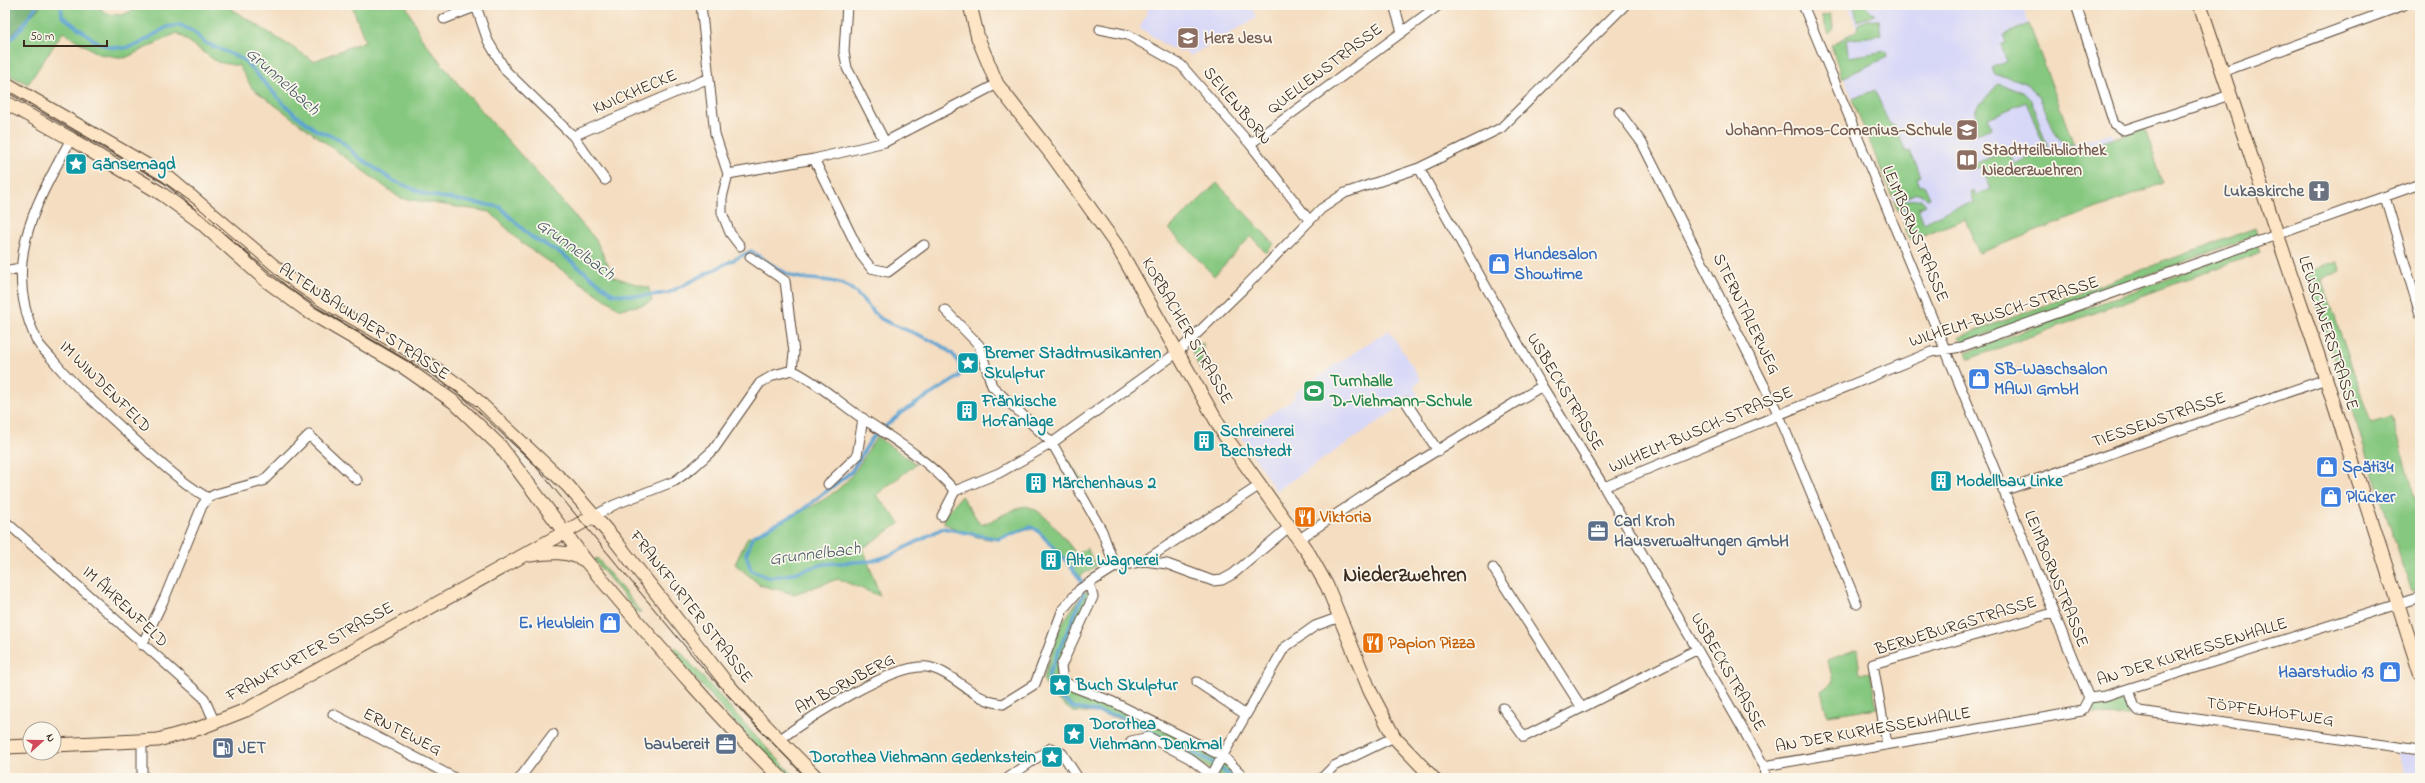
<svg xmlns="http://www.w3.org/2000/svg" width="2425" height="783" font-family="'Indie Flower',sans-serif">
<rect width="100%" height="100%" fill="#fbf7ec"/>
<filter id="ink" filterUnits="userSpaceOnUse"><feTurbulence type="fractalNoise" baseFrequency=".025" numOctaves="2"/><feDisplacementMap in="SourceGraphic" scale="8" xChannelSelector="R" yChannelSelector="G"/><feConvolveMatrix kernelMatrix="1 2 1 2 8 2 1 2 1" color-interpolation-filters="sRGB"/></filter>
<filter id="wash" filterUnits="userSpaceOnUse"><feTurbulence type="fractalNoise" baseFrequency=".012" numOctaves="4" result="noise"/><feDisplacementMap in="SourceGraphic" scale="16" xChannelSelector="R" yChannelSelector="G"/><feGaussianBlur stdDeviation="0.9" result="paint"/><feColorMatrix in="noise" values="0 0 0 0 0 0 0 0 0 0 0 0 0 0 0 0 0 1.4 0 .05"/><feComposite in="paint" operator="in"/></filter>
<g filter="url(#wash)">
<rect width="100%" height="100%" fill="#f4ddc0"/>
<path fill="#d7d7f8" d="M1150,5H1252L1256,18L1190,56L1184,51L1180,52L1173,47L1171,49L1140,28Z
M1849,5H2022L2074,144L2113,132L2115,138L2145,128L2163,183L1979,253L1965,219L1910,240L1831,45L1845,40L1840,39L1857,30Z
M1389,330L1421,380L1414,386L1418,395L1276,491L1240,434L1295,398L1293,394L1335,365Z
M2396,752L2420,755V778H2405Z"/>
<path fill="#86c880" stroke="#60794f" d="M42,5H96L107,14L122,15L146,5H225L314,61L365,41L352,6L354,5H406L422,39L459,85L596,240L614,277L649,288L652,301L643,305L620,309L523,244L490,212L400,198L252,88L239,66L217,62L177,33L125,58L99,54L63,32L28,84L11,76L5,69V41Z
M1854,5H1865L1875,15L1857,21Z
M1830,14L1834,29L1829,34L1821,16Z
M1867,20H1879L1881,35L1846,40L1849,57L1886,51L1887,57L1842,78L1831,45L1857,31L1858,24Z
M2029,24L2074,145L2064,144C2047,128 2047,100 2030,86C2021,79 2004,77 1994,74L1992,67L2007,62L2001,45L2007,42L2004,35Z
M1998,84L2023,92L2031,100L2050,155L2058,152L2076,151L2145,128L2163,183L1979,253L1965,219L1910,240L1903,223L1911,220L1906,208L1898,211L1894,201L1921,199L1926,205L1918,208L1924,223L1956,207L1974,203L1971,191L1974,190L1976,195L1991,189L1982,167L1972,169V165L2008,150L2015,164L2046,150L2026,102L1988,118L1991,128L1977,134L1976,109Z
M1875,90L1889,124L1895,126L1906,152L1910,151L1921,176L1917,178L1920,186L1924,185L1930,198L1927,199C1921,192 1918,192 1910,196C1905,198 1897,196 1892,196L1852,99Z
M1217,183L1274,244L1266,253L1251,236L1214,276L1169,229Z
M2255,228L2257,235L1962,343L1959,337Z
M2259,246L2261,252L1969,359L1966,352Z
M2337,262L2341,271L2322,279L2371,423L2392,417L2420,512V589L2412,592L2306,272Z
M1203,343L1201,371L1192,351Z
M877,437L916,464L876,495L900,523L863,548L880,596L838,579L794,594L760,585L735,564L748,537C758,536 766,528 775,524C802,511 832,500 852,475C861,464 868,449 877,437Z
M1061,448L1079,477L1091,483L1082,488Z
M961,496L981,525C995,520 1007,512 1021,507C1038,500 1067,542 1077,555L1087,548L1096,566L1079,577L1037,530C1023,526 1012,537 998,539C981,541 958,531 944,523L945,515Z
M597,558L641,612L639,614L594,560Z
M1084,592H1089V597L1055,677L1058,686L1068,694L1111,704L1224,757L1243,778H1224L1171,743L1122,719L1098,713L1073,712L1050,694L1043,679L1061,625Z
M676,647L759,740L797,778H790L754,744L671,651Z
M1857,649L1860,674L1870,672L1877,708L1827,715L1821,691L1833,682L1828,660Z
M2117,696L2127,699L2130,704V716L2093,715V704Z"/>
<path fill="#6cac6e" stroke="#546b46" d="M5,5H42L5,41Z"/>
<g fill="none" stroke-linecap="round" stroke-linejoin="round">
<path stroke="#5aa2d1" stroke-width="3.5" d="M61,5L62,16L97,42L109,47L124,48L137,45L167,27L180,25L194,32L204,42L244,60L283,103L296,115L316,130L339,139L357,156L392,180L428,195L500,207L531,237L562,254L613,294L642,296L668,293L751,251C764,259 781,273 796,277C812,281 832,278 847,286C861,294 868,308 880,318C898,331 970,344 959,377L902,412L872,438L851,472L801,511L753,536L746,554L751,570L769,578L787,575L824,564L871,561L891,555L943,528L998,539L1031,527L1037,530L1061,555L1081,580L1083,595L1049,673V682L1054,693L1074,708L1119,716L1214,763L1232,778
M5,45L22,27L37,5"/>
</g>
</g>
<g filter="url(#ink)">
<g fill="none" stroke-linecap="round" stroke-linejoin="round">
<g stroke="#574536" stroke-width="11">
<path id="street" d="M701,5L715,134L728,174L722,198V213L730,233L740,246
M847,5L844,51L847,68L885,142
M1394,5L1402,32
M1803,5L2089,698
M2076,5L2114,124L2124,130L2230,95
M476,6L488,41L506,71L573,136L709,78
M444,19L480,5
M1100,29L1128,35L1181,65L1250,144L1309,220
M2222,72L2404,5
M1619,112L1642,143L1779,415L1857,604
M573,136L605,180
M71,139C35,205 0,264 37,341C40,347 47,353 52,359C69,380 88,397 108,415C140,444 171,476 208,498L202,506L165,597L142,645
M1250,144L1439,5
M1419,168L1542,386L1604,487L1764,766L1765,778
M728,174L814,159
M2385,197L2420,314
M924,245L888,272L871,268L861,255L814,159L885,142L997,84
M750,257L785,281L794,353L792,370
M5,271L20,268
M945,310L979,345L992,386L1052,443L1102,531L1115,567
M1406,402L1438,451
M828,484L857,456L863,418
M1604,487L1931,352L1961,347L2420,184
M2003,491L2326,379
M208,498L216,494L263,481L309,435L357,480
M594,516L614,505L675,481L694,467L714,449L760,383L774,375L792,370C820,384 837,401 862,418C895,440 929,461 955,491
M942,516L955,491L999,473L1052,443L1178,352L1246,286L1321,209L1345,193L1419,168L1501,128L1625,5
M5,521L204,698L215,723
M1298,540L1371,491L1542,386
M1144,561L1254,489
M1493,568L1582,708
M1089,583L1093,597L1061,666L1063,681L1074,687L1113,702L1224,757L1245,778
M1197,682L1246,715
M2129,689L2134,705L2139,711L2420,750
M1503,708L1524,737L1696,650
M333,714L455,778
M779,740C806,720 895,662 927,667C948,670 966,691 985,699C990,702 997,703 1003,704L1035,684L1063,609L1080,589L1115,567L1144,561L1167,564L1213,581L1222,580L1233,574L1289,527
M1131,741L1149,737L1189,758L1211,775
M1887,744L1873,664L2053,613
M1764,766L2082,711L2089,698L2105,696L2420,597
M142,778V741
M520,778L553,734
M1008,778L1051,748L1062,753L1078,778
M1210,778L1284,648L1315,626L1340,617
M1322,778L1334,766L1394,737"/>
</g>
<g stroke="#574536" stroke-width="15">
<path id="secondary" d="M970,5L978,38L997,84L1052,155L1117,246L1225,436L1309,554L1327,586L1370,691L1394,737L1433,778
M2200,5L2326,379L2420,673
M5,83L169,178L294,283L325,304L436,369L469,393L568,486L614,539L725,681L751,711L817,778
M5,102L71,139L162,194L199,221L268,282L309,312L405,368L454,402L500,446L586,561
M530,555C550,552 568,550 586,561C649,635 711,710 781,778
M54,745L158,740L200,728L246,710L594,516
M5,747L30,746"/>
</g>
<use href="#street" stroke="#fff" stroke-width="9"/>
<use href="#secondary" stroke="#fde5c5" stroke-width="13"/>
<path stroke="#3b2a1e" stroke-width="1" d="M5,89L162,181L194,204L292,288L322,308L424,367L476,406L527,456L708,674L806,778"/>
</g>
</g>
<defs>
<g id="school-square" transform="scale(1.15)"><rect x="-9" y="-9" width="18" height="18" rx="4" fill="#8d6e63" stroke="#fbf7ec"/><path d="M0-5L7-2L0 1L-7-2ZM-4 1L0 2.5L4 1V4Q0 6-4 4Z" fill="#fff"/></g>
<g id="library-square" transform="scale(1.15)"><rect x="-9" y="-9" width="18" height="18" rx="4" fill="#8d6e63" stroke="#fbf7ec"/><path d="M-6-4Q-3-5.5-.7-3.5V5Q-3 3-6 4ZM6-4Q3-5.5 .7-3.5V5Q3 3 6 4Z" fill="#fff"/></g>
<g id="sight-square" transform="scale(1.15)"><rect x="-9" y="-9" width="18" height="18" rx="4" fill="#0f9aa8" stroke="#fbf7ec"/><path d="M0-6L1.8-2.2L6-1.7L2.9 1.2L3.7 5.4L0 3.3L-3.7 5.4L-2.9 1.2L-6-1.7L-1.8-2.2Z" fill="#fff"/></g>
<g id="church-square" transform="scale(1.15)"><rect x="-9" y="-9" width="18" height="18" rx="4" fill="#6b7280" stroke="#fbf7ec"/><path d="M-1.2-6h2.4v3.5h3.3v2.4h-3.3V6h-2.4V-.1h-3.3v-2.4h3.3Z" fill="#fff"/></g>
<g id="shop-square" transform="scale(1.15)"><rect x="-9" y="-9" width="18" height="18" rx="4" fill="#3f7fe0" stroke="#fbf7ec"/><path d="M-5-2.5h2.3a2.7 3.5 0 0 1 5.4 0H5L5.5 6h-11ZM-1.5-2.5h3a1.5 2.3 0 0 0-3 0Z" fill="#fff"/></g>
<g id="stadium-square" transform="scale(1.15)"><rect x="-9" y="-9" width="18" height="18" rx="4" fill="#2e9e5b" stroke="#fbf7ec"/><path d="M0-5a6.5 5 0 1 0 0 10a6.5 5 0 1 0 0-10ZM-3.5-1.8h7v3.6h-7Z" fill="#fff"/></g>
<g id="building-square" transform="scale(1.15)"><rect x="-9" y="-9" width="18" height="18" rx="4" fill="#0f9aa8" stroke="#fbf7ec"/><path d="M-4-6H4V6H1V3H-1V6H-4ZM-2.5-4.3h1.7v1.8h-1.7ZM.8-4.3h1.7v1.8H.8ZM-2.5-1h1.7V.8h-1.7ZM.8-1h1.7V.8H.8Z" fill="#fff"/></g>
<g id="restaurant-square" transform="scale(1.15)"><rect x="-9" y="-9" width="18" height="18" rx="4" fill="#e8710a" stroke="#fbf7ec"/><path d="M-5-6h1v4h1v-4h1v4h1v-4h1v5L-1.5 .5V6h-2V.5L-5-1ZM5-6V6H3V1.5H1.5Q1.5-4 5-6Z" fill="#fff"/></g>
<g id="office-square" transform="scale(1.15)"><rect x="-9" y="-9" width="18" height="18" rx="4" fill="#5c6f8a" stroke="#fbf7ec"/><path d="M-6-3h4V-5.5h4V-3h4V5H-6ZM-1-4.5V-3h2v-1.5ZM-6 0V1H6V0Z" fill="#fff"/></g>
<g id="fuel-square" transform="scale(1.15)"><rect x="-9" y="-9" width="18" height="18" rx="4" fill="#5c6f8a" stroke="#fbf7ec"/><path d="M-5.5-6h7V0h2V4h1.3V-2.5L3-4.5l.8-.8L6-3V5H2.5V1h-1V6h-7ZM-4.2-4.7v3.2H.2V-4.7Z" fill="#fff"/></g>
</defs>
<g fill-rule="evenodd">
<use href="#school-square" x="1188" y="38"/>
<use href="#school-square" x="1967" y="130"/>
<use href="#library-square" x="1967" y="160"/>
<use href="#sight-square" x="76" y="164"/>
<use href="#church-square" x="2319" y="191"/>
<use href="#shop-square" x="1499" y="264"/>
<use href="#sight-square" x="968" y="363"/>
<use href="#shop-square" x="1979" y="379"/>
<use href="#stadium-square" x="1314" y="391"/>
<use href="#building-square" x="967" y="411"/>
<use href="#building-square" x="1204" y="441"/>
<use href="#shop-square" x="2327" y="467"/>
<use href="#building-square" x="1941" y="481"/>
<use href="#building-square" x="1036" y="483"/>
<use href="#shop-square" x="2331" y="497"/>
<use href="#restaurant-square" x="1305" y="517"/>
<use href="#office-square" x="1598" y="531"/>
<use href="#building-square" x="1051" y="560"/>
<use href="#shop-square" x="610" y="623"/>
<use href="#restaurant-square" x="1373" y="643"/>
<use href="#shop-square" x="2390" y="672"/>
<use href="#sight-square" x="1060" y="685"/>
<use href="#sight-square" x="1074" y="734"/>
<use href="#office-square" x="726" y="744"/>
<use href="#fuel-square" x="223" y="748"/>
<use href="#sight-square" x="1052" y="757"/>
</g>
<g text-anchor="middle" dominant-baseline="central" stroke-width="3.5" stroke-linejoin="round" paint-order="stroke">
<g font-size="17" font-weight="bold" fill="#785e54" stroke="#fbf7ec" text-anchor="start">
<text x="1204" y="38">Herz Jesu</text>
<text x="1952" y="130" text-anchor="end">Johann-Amos-Comenius-Schule</text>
<text x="1982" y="150">Stadtteilbibliothek<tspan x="1982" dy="20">Niederzwehren</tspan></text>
</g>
<g font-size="17" fill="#3b2a1e" stroke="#fbf7ec">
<text transform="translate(1325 69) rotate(-37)">QUELLENSTRASSE</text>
<text transform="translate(635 92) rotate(-23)">KNICKHECKE</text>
<text transform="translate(1237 106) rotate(50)">SEILENBORN</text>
<text transform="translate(1915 234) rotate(67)">LEIMBORNSTRASSE</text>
<text transform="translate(2004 312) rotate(-18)">WILHELM-BUSCH-STRASSE</text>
<text transform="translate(1746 314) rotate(64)">STERNTALERWEG</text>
<text transform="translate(364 322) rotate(33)">ALTENBAUNAER STRASSE</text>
<text transform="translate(1187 331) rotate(60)">KORBACHER STRASSE</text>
<text transform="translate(2328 333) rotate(72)">LEUSCHNERSTRASSE</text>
<text transform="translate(105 387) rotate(45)">IM WINDENFELD</text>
<text transform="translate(1565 392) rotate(59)">USBECKSTRASSE</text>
<text transform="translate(2159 420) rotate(-19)">TIESSENSTRASSE</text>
<text transform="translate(1701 430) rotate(-23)">WILHELM-BUSCH-STRASSE</text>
<text transform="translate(2056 579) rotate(68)">LEIMBORNSTRASSE</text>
<text transform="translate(125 607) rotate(43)">IM ÄHRENFELD</text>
<text transform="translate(691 607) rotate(52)">FRANKFURTER STRASSE</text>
<text transform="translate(1956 626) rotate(-17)">BERNEBURGSTRASSE</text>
<text transform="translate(310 652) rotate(-29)">FRANKFURTER STRASSE</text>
<text transform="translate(2192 652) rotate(-17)">AN DER KURHESSENHALLE</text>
<text transform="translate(1728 672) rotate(60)">USBECKSTRASSE</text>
<text transform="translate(845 684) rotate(-28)">AM BORNBERG</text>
<text transform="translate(2270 712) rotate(8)">TÖPFENHOFWEG</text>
<text transform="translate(1873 730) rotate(-10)">AN DER KURHESSENHALLE</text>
<text transform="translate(402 732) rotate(27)">ERNTEWEG</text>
</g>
<g font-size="17" font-weight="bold" fill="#0d838f" stroke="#fbf7ec" text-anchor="start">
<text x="92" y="164">Gänsemagd</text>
<text x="984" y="353">Bremer Stadtmusikanten<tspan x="984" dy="20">Skulptur</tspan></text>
<text x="982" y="401">Fränkische<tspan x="982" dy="20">Hofanlage</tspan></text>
<text x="1220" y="431">Schreinerei<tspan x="1220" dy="20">Bechstedt</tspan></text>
<text x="1956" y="481">Modellbau Linke</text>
<text x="1052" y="483">Märchenhaus 2</text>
<text x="1066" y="560">Alte Wagnerei</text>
<text x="1076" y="685">Buch Skulptur</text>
<text x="1090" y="724">Dorothea<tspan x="1090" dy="20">Viehmann Denkmal</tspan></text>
<text x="1036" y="757" text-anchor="end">Dorothea Viehmann Gedenkstein</text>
</g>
<g font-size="17" font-weight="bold" fill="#5b616d" stroke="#fbf7ec" text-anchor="end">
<text x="2304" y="191">Lukaskirche</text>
</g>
<g font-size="17" font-weight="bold" fill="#366cbe" stroke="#fbf7ec" text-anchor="start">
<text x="1514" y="254">Hundesalon<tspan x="1514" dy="20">Showtime</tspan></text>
<text x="1994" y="369">SB-Waschsalon<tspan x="1994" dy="20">MAWI GmbH</tspan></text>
<text x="2342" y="467">Späti34</text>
<text x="2346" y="497">Plücker</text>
<text x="594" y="623" text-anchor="end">E. Heublein</text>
<text x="2374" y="672" text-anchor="end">Haarstudio 13</text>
</g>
<g font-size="17" font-weight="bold" fill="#27864d" stroke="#fbf7ec" text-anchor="start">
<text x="1330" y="381">Turnhalle<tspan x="1330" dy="20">D.-Viehmann-Schule</tspan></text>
</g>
<g font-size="17" font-weight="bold" fill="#c56008" stroke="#fbf7ec" text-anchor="start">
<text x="1320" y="517">Viktoria</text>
<text x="1388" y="643">Papion Pizza</text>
</g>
<g font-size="17" font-weight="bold" fill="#4e5e75" stroke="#fbf7ec" text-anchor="start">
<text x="1614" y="521">Carl Kroh<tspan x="1614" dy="20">Hausverwaltungen GmbH</tspan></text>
<text x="710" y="744" text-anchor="end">baubereit</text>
<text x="238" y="748">JET</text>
</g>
<g font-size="18" font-style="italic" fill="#475a66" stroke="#fbf7ec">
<text transform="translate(282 82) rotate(42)">Grunnelbach</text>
<text transform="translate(575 250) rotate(36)">Grunnelbach</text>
<text transform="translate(815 555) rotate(-7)">Grunnelbach</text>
</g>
<g font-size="21" font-weight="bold" fill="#3b2a1e" stroke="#fbf7ec">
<text x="1405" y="576">Niederzwehren</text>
</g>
</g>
<rect width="2425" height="783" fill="none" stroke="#fbf7ec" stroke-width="20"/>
<g transform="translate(42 741) rotate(69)"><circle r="19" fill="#fbf7ec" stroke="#aea59a"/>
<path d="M0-3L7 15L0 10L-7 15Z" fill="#d1495b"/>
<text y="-6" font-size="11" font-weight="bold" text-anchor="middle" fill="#3b2a1e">N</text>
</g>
<path d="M24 40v6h83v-6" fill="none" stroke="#3b2a1e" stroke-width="2"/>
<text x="30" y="40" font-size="12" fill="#3b2a1e" stroke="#fbf7ec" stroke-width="3" paint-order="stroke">50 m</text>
</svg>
